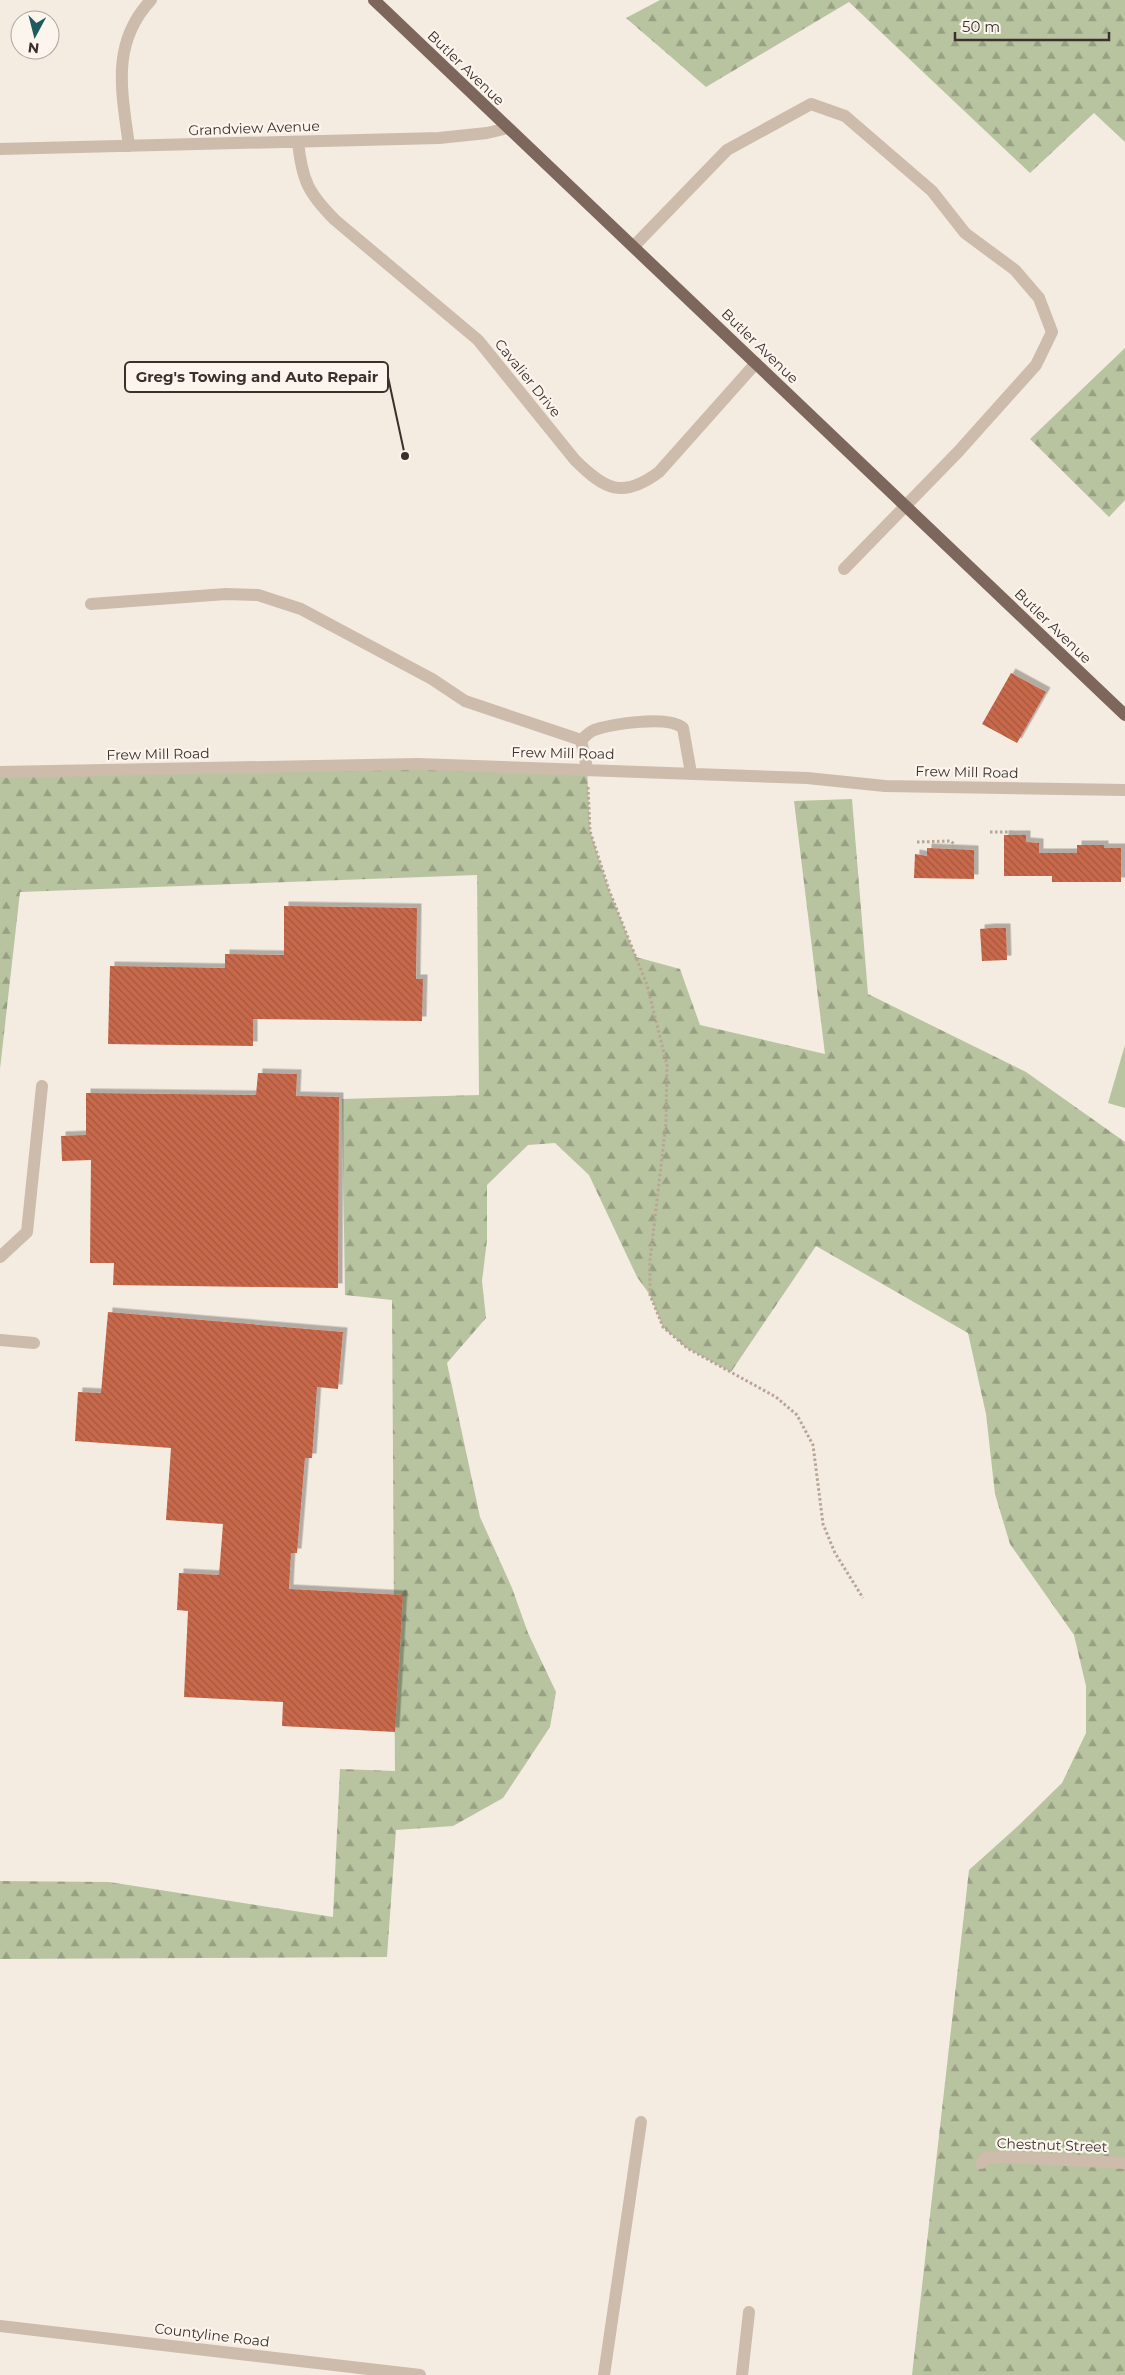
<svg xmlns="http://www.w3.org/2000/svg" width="1125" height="2375" font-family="Montserrat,sans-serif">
<defs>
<pattern id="forest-firs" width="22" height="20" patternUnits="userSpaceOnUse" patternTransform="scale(1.25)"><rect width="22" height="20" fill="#b8c4a0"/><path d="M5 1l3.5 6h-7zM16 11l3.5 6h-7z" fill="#97a083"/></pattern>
<pattern id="building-back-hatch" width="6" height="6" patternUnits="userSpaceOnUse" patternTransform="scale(1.25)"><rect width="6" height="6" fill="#c8694b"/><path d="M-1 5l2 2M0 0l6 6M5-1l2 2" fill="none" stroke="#a4573f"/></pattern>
<filter id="shadow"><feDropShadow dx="4.5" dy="-4.5" stdDeviation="0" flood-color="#0004"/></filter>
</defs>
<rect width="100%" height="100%" fill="#f4ebe1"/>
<path fill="url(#forest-firs)" d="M660,0H1125V142L1094,113L1030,173L849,2L706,87L626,18Z
M1125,348V500L1109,517L1030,439Z
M587,768L590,831L609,890L636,957L680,969L700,1025L825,1054L794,801L852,799L868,994L1026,1072L1125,1142V2375H912L969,1870L1018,1826L1062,1783L1086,1733V1686L1074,1635L1010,1544L995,1494L986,1414L968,1333L816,1246L731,1372L687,1348L663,1327L650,1295L637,1277L589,1175L555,1143L528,1145L487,1185V1240L482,1281L486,1318L447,1363L480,1517L512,1588L528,1633L556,1692L550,1727L503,1798L453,1826L396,1830L387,1957L0,1959V1881L109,1882L333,1917L340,1769L395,1771L392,1300L345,1295L342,1099L479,1095L477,875L20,892L0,1069V772Z"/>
<path fill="#b8c4a0" d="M1125,1045V1108L1108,1103Z"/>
<path fill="url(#building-back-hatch)" filter="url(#shadow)" d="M1011,673L1046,692L1017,743L982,724Z
M1004,835H1026V842L1039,843V853H1077V845H1104V848H1121V882H1052V876H1004Z
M927,848L974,850V879L914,878L915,854L927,856Z
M284,906L417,908L416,979H423L422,1021L253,1019V1046L108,1044L110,966L225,968V954L284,955Z
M991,928H1006L1007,960L982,961L980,929Z
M258,1073L297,1074L296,1096L339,1097L338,1288L113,1285L114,1263H90L91,1160L62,1161L61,1136L86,1135V1093L256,1095Z
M108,1312L343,1332L338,1389L317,1387L312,1458H305L297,1553H291L289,1589L403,1595L395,1732L282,1726L283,1702L184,1697L188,1611L177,1610L179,1573L219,1575L223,1524L166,1520L171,1448L75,1441L78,1392L101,1393Z"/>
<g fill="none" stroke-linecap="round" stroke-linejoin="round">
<path stroke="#b9a596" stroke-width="3" stroke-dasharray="2.5 2.5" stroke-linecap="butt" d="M588,787L590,831L609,890L647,985L667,1065L666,1123L650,1260V1295L663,1327L687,1348L776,1397L797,1415L813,1445L823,1524L835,1553L863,1598
M990,832H1015L1014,835
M917,842L951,841L954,844L953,850"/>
<path stroke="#cdbbac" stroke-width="12" d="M298,142C302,180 308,193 335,220L478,340L575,460C605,490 623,499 659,472L756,363
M129,146C122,92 110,44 151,0
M0,149L439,138L487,133L508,128
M634,246L727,150L811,104L845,116L932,191L965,233L1015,270L1039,298L1052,332L1036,365L958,452L844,569
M91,604L226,594L258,595L301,609L432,679L465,701L581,740
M587,768L581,740C585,737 589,732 594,730C612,724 668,715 683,728L691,773
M0,772L418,764L807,778L885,786L1125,790
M0,1257L27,1232L42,1086
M0,1340L34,1343
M981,2163L985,2158L1007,2157L1125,2163
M0,2326L420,2375
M604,2375L641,2122
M742,2375L749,2312"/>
<path stroke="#7d675c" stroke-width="12" d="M374,0L1125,715"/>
</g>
<g text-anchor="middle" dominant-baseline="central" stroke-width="4.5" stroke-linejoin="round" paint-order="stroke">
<g font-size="14" fill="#3b302b" stroke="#fbf5ee">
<text transform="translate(466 68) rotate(44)">Butler Avenue</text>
<text transform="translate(254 128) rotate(-2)">Grandview Avenue</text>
<text transform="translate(760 346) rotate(44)">Butler Avenue</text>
<text transform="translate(528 378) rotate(51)">Cavalier Drive</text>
<text transform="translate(1053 626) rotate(44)">Butler Avenue</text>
<text transform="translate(563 753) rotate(1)">Frew Mill Road</text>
<text transform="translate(158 754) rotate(-1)">Frew Mill Road</text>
<text transform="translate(967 772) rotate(1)">Frew Mill Road</text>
<text transform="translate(1052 2145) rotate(2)">Chestnut Street</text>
<text transform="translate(212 2335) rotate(7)">Countyline Road</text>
</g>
</g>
<path fill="none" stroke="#3b302b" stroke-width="2" d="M405 456L388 377"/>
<circle fill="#3b302b" stroke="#fbf5ee" stroke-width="2" cx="405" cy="456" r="5"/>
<rect fill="#fbf5ee" stroke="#3b302b" stroke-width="2" x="125" y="362" width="263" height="30" rx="5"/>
<g font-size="15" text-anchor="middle" font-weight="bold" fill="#3b302b">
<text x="257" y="382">Greg's Towing and Auto Repair</text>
</g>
<g transform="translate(35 35) rotate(187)"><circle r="24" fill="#fbf5ee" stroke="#aea6a0"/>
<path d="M0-4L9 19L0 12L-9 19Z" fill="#1f5a5e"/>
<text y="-8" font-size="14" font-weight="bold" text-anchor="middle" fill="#3b302b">N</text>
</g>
<path d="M955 32v8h154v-8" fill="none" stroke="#3b302b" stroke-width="2.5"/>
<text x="962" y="32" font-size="15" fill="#3b302b" stroke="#fbf5ee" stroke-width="4" paint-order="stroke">50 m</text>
</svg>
